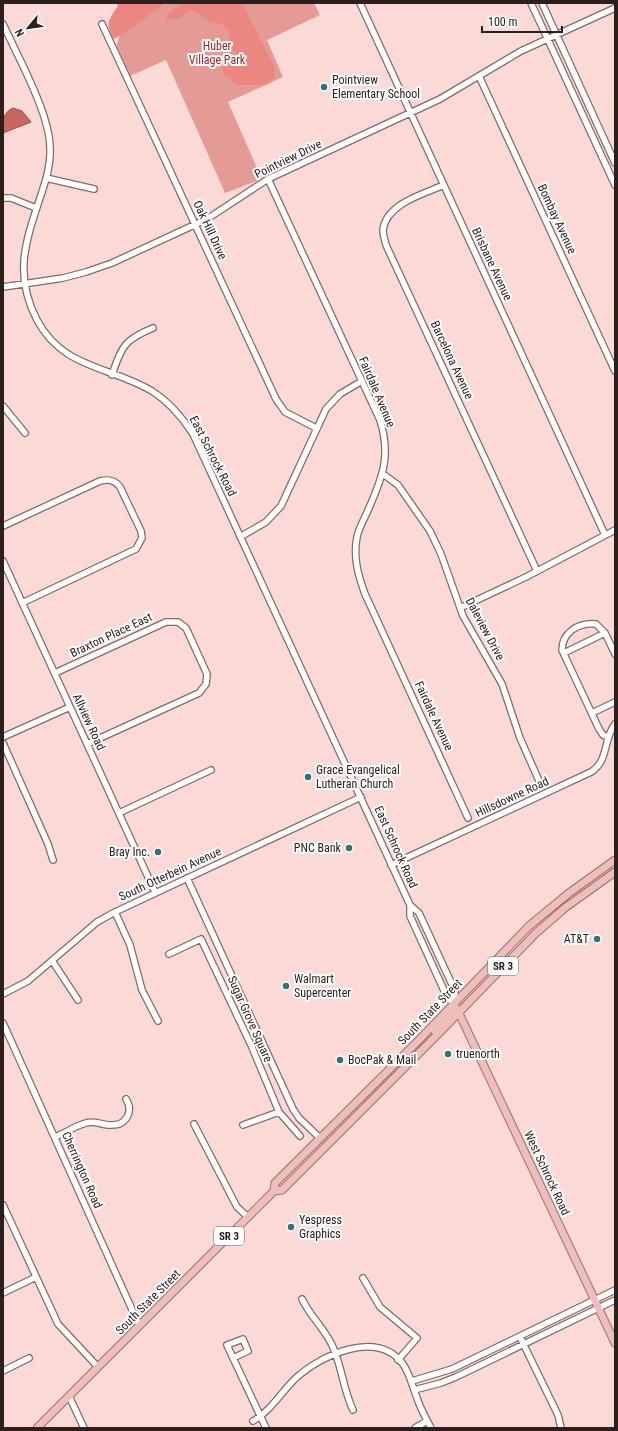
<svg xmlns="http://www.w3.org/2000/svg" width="618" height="1431" font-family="'Roboto Condensed',sans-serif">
<rect width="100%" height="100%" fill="#fbd9d7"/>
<path fill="#e49b96" d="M152,3H314L320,15L267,40L283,77L228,102L262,179L225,193L166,60L130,76L117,46L120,32Z"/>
<path fill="#ec8681" d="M116,3H162V6C146,17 131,29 114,39C105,23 108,21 118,6Z
M182,3H242L275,68L274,78L266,85H238L223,74L222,62L227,59L243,63L229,43V31L222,24L210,22L190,9L180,18L166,20L168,14Z"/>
<path fill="#c86662" stroke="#99514e" d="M13,108L22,111L31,122L3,133C3,122 2,113 13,108Z"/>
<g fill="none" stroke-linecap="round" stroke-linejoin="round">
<g stroke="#856966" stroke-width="8">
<path id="minor" d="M360,3L605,535
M531,3L615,185
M542,3L615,163
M3,24C18,57 50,114 50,148C51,164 46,180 41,195C26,240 13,274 37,320C63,369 110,366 152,391C169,402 182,417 193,434L410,905V916L447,997L454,1004
M102,24L276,399L285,412L316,428
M479,76L615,371
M46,178L94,189
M268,179L380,420C391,455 383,476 369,508C365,518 359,527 357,537C353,557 358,575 365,594L468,818
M444,185C423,194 386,204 383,230C383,235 385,241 386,245L537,571
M3,198H11L36,208
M3,287L63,278L86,272L112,263L207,219L268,179L440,99L521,51L615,8
M112,375C121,347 125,339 153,328
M3,406L25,433
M383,474L398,485L430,531L441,554L463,616L502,684L520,738L540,783
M3,526L100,481C109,479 115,480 120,487L141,531L142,538L136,549L22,603
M240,537L266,522L281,506L326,409L340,394L362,381
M3,561L155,892
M460,608L526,577L615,530
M564,653L605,633
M55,673L166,622H178L186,628L207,674L206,684L199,693L87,744
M592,713L615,702
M3,737L70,707
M608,737L603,735L599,729L562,650C562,633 578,622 596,624L605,633L615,654
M3,743L48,844L53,860
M119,813L211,770
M391,865L591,772C609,761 603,739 615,724
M187,878L293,1109L299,1118L320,1138
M410,905L419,913L455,991L454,1004
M115,912L130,945L142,990L158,1021
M169,954L201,939L251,1045L279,1112L300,1136
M53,962L78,1000
M3,994L28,981L97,922L115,912L361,797
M3,1023L139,1325
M194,1124L237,1207L248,1217
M243,1125L279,1112
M55,1137C65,1133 75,1126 86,1123C94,1120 102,1125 110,1125C126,1126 134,1112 126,1099
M3,1205L58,1324L98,1367
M363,1278L380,1307L417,1338L398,1360
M3,1293L36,1277
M302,1299C310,1316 324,1328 332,1345C342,1366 343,1389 353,1410
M520,1337L558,1415L561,1428
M243,1339L248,1351L233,1358L227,1345Z
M233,1358L266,1428
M3,1371L29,1358
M412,1381L452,1369L615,1290
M414,1390L441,1383L456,1377L615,1300
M69,1396L84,1428
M253,1421C271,1411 281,1392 296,1378C321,1355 377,1329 403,1364C410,1374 412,1386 417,1398C420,1408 426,1418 431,1428
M415,1428L427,1421"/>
</g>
<g stroke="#a26b68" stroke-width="9">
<path id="major" d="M457,1009L615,1343
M435,1031L453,1010
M274,1191L282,1190L440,1032L536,933L566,907L615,872
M37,1428L274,1191L275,1183L419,1040L529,926L569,893L615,860"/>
</g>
<use href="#minor" stroke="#fff" stroke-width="5.5"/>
<use href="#major" stroke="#edbfbc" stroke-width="7"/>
</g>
<g fill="#2a747a" stroke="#fff" stroke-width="1.5">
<circle cx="324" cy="87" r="4"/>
<circle cx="308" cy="777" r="4"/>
<circle cx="349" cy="848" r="4"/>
<circle cx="158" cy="852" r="4"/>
<circle cx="597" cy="939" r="4"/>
<circle cx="286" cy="986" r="4"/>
<circle cx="448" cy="1054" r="4"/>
<circle cx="340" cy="1060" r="4"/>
<circle cx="291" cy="1227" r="4"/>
</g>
<g text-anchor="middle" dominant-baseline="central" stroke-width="4" stroke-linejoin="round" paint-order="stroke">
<g fill="#fff" stroke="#6b6362" stroke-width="1">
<rect x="488" y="957" width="30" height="18" rx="3"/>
<rect x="214" y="1227" width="30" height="18" rx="3"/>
</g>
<g font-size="11" font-weight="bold" fill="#2c201f">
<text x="503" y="966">SR 3</text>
<text x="229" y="1236">SR 3</text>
</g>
<g font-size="12" fill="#9a2229" stroke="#fff">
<text x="217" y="46">Huber<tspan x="217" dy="14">Village Park</tspan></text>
</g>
<g font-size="12" fill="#2c201f" stroke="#fff" text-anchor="start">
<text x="332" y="80">Pointview<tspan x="332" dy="14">Elementary School</tspan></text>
<text x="316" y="770">Grace Evangelical<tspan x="316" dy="14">Lutheran Church</tspan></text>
<text x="341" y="848" text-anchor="end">PNC Bank</text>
<text x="150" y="852" text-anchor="end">Bray Inc.</text>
<text x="589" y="939" text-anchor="end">AT&amp;T</text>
<text x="294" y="979">Walmart<tspan x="294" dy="14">Supercenter</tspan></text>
<text x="456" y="1054">truenorth</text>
<text x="348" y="1060">BocPak &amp; Mail</text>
<text x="299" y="1220">Yespress<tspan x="299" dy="14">Graphics</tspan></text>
</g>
<g font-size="12" fill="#2c201f" stroke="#fff">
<text transform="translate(288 159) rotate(-26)">Pointview Drive</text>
<text transform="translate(557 219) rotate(65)">Bombay Avenue</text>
<text transform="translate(210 230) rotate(65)">Oak Hill Drive</text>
<text transform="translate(492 264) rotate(65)">Brisbane Avenue</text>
<text transform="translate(452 360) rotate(65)">Barcelona Avenue</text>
<text transform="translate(377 392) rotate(67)">Fairdale Avenue</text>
<text transform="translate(213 456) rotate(63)">East Schrock Road</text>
<text transform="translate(485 629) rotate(62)">Daleview Drive</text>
<text transform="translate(111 635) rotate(-25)">Braxton Place East</text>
<text transform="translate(434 716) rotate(65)">Fairdale Avenue</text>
<text transform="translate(89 722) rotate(65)">Allview Road</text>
<text transform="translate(512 797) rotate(-25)">Hillsdowne Road</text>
<text transform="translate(396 847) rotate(66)">East Schrock Road</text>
<text transform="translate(170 874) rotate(-25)">South Otterbein Avenue</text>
<text transform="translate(430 1012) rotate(-46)">South State Street</text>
<text transform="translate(250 1019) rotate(66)">Sugar Grove Square</text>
<text transform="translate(82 1170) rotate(66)">Cherrington Road</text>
<text transform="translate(547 1173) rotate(65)">West Schrock Road</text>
<text transform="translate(148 1302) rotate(-45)">South State Street</text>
</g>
</g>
<rect width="618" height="1431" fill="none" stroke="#2c201f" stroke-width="8"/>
<g transform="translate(28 28) rotate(241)" stroke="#ffffff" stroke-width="3" paint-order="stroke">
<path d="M0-3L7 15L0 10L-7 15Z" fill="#2c201f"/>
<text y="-6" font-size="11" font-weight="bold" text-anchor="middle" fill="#2c201f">N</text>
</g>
<path d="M482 26v6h80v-6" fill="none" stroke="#2c201f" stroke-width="2"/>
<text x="488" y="26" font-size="12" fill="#2c201f" stroke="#ffffff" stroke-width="3" paint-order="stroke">100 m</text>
</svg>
